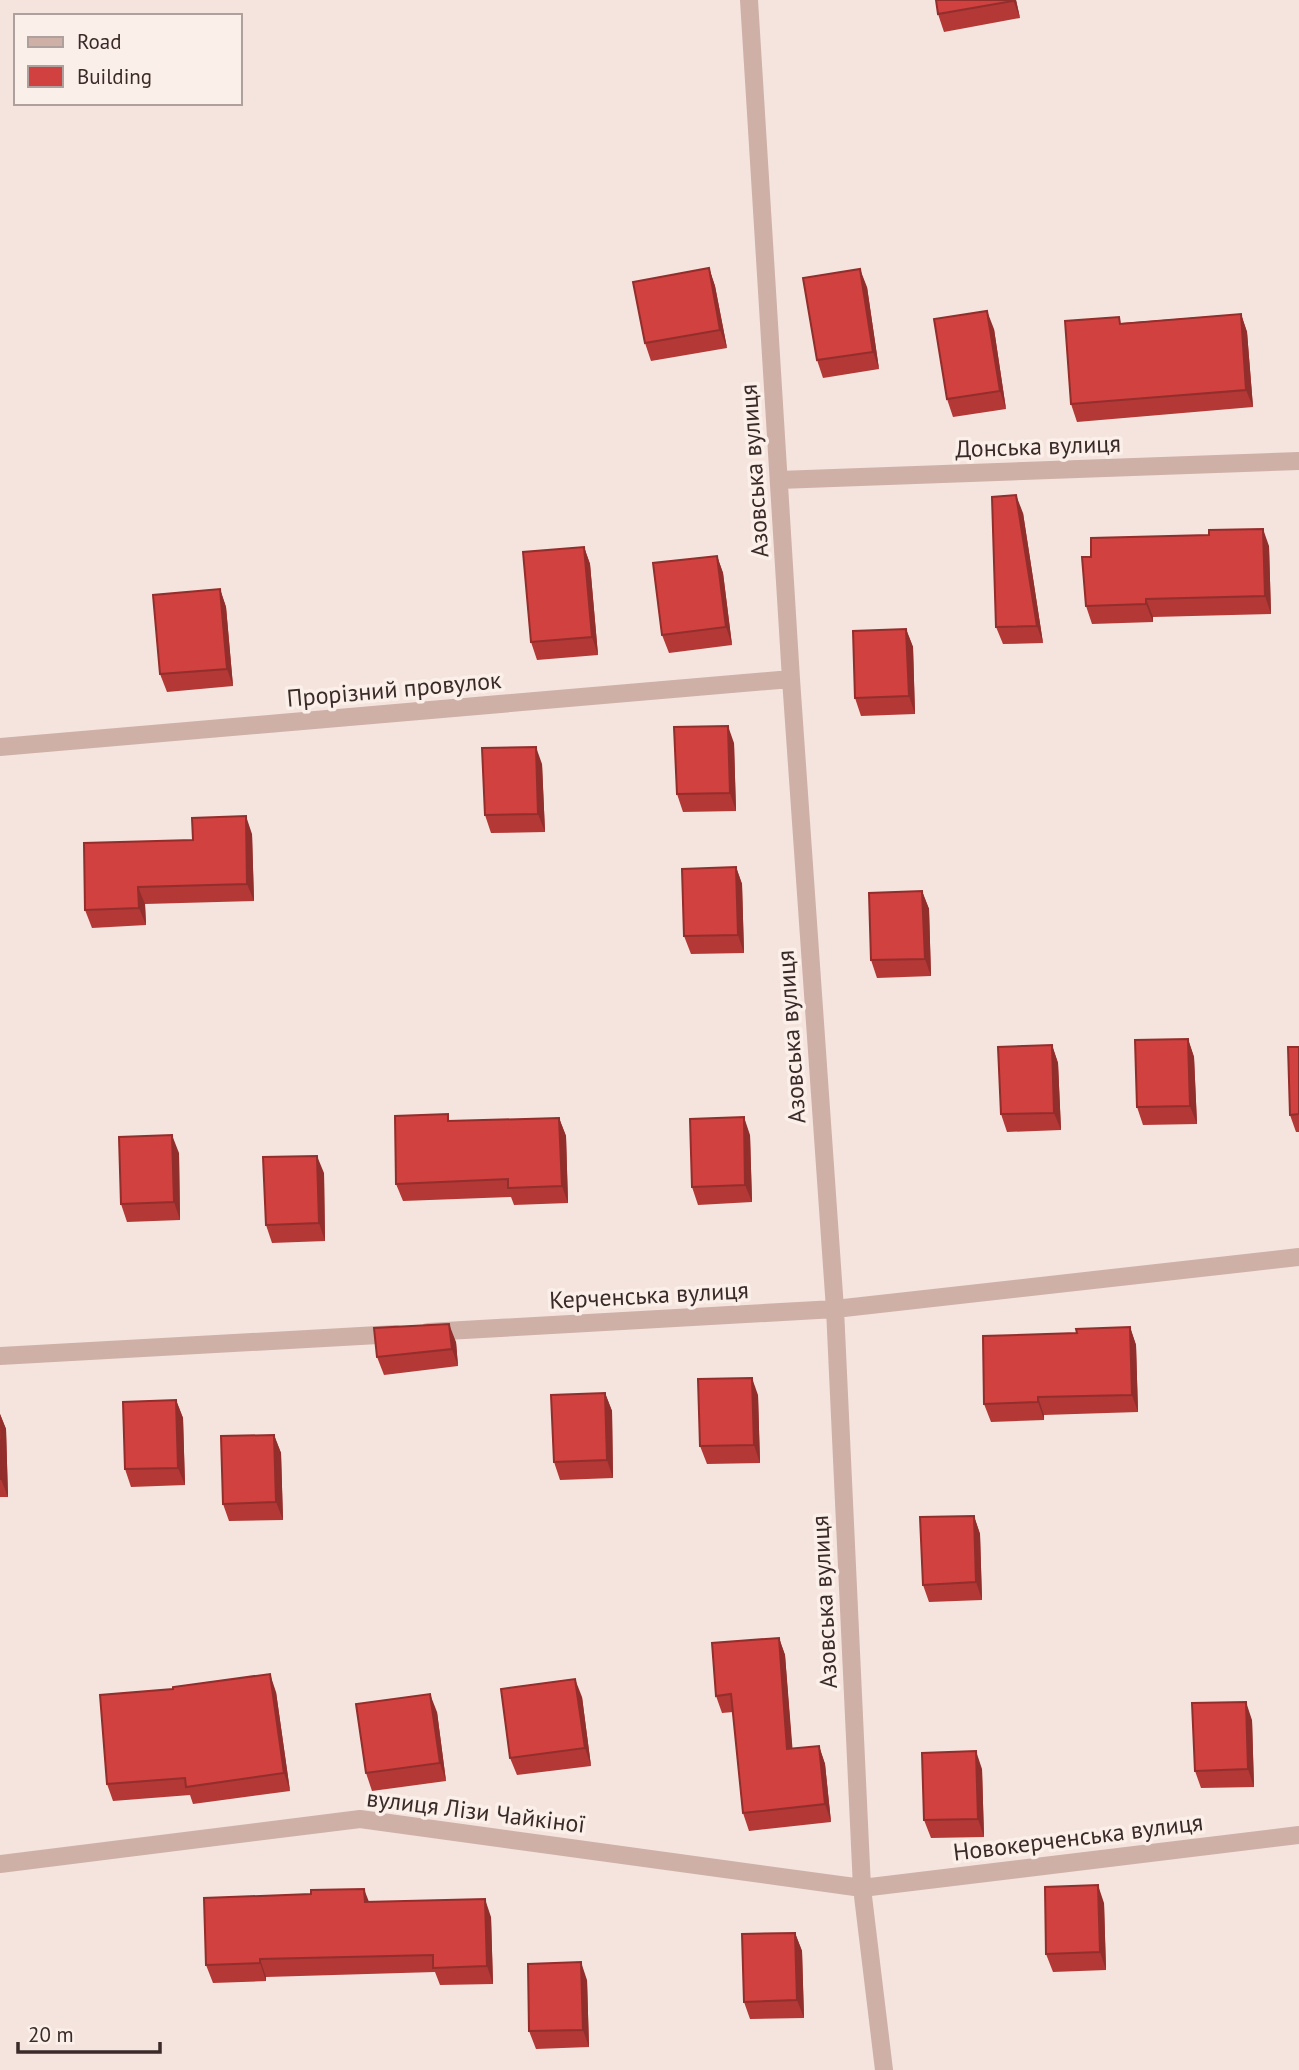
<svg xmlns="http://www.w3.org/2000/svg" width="1299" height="2070" font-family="'PT Sans',sans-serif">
<rect width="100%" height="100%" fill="#f4e4dd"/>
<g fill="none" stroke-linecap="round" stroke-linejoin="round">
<path stroke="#ceb0a7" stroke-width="18" d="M749,0L791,679L835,1309L862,1888L884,2070
M779,480L1299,461
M0,747L791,679
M428,1332L835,1309L1299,1257
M0,1356L396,1334
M0,1864L360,1819L862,1888L1299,1835"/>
</g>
<path fill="#b33836" d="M1016,0L1020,18L944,32L938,14Z
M709,268L715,286L727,348L651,361L645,343Z
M867,287L879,369L823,378L817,360Z
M1241,314L1247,332L1253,407L1077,422L1071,404L1121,323Z
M994,329L1006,409L953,417L947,399Z
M1023,513L1043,643L1003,644L996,627Z
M1269,546L1271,614L1153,617V622L1092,624L1086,606Z
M584,547L590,564L598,655L537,660L531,642Z
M717,556L723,573L732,645L669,653L662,635Z
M220,589L226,607L233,686L167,692L160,674Z
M906,629L913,647L915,714L861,716L855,698Z
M734,743L736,811L683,812L677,794Z
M542,764L545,832L491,833L485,815Z
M252,834L254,901L145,904L146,925L92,928L85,910L193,840Z
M736,867L742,884L744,953L691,954L684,936Z
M922,891L929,909L931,976L877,978L871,960Z
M1188,1039L1194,1057L1197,1124L1143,1125L1137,1107Z
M1052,1045L1058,1063L1061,1130L1007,1132L1001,1114Z
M1299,1047V1132H1296L1290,1115Z
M559,1118L566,1136L568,1203L514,1205L511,1197L403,1201L396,1184L450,1121Z
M750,1135L752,1202L698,1205L692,1187Z
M179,1153L180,1220L127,1222L121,1204Z
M324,1173L325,1241L272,1243L266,1225Z
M1130,1327L1136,1345L1138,1412L1044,1415V1420L991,1422L984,1404L1077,1333Z
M456,1342L458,1366L384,1375L377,1357Z
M605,1393L612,1411L613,1478L560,1480L554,1462Z
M758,1395L760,1463L707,1464L700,1446Z
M176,1400L183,1418L185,1485L131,1487L125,1469Z
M0,1414L6,1429L8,1497H0Z
M274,1435L281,1453L283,1520L229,1521L223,1504Z
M974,1516L980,1534L982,1600L929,1602L923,1585Z
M779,1638L785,1655L792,1749L819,1746L825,1764L831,1822L749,1831L743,1813L733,1712L722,1713L716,1696Z
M276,1692L290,1791L193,1804L190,1795L113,1801L107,1784Z
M582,1697L591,1766L517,1775L510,1758Z
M437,1712L446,1781L372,1791L366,1773Z
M1252,1720L1254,1787L1201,1788L1195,1771Z
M982,1769L984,1837L931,1838L924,1820Z
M369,1902L491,1917L493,1984L440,1985L435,1972L266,1977V1981L213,1983L206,1965Z
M1104,1903L1106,1970L1053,1972L1046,1954Z
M795,1933L802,1951L804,2018L750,2019L744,2002Z
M587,1980L589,2047L536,2049L529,2031Z"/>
<path fill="#922e2c" d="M1013,0H1016L1020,18Z
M709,268L715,286L727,348L720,330Z
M860,269L867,287L879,369L873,352Z
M987,311L994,329L1006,409L1000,391Z
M1241,314L1247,332L1253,407L1246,390Z
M1016,495L1023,513L1043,643L1037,626Z
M1263,529L1269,546L1271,614L1265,596Z
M584,547L590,564L598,655L592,637Z
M717,556L723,573L732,645L726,627Z
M220,589L226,607L233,686L227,669Z
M1146,599L1153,617V622L1146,604Z
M906,629L913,647L915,714L909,696Z
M728,726L734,743L736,811L730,793Z
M536,747L542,764L545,832L538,814Z
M246,816L252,834L254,901L247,884Z
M736,867L742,884L744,953L738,935Z
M138,887L145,904L146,925L139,908Z
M922,891L929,909L931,976L925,959Z
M1188,1039L1194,1057L1197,1124L1190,1106Z
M1052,1045L1058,1063L1061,1130L1054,1113Z
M744,1117L750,1135L752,1202L745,1185Z
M559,1118L566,1136L568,1203L562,1186Z
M172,1135L179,1153L180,1220L174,1202Z
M317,1156L324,1173L325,1241L319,1223Z
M449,1324L456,1342L458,1366L452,1349Z
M1130,1327L1136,1345L1138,1412L1132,1395Z
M752,1378L758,1395L760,1463L754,1445Z
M605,1393L612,1411L613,1478L607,1460Z
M1038,1397L1044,1415V1420L1038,1402Z
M176,1400L183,1418L185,1485L178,1468Z
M0,1414L6,1429L8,1497L1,1479Z
M274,1435L281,1453L283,1520L276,1502Z
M974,1516L980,1534L982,1600L976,1582Z
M779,1638L785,1655L794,1767L787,1749Z
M270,1674L276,1692L290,1791L284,1773Z
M575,1679L582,1697L591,1766L585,1748Z
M430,1694L437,1712L446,1781L440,1763Z
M1246,1702L1252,1720L1254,1787L1248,1769Z
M819,1746L825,1764L831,1822L825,1804Z
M976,1751L982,1769L984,1837L978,1819Z
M1098,1885L1104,1903L1106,1970L1100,1952Z
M364,1889L371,1907L365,1902Z
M485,1899L491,1917L493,1984L487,1966Z
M795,1933L802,1951L804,2018L797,2000Z
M260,1959L266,1977V1981L260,1963Z
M581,1962L587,1980L589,2047L583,2030Z"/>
<path fill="#d0413f" stroke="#922e2c" stroke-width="2" d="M936,0H1013V1L938,14Z
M709,268L720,330L645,343L633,282Z
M860,269L873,352L817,360L803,278Z
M987,311L1000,391L947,399L934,319Z
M1241,314L1246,390L1071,404L1065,321L1119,317L1120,324Z
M1016,495L1037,626L996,627L992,497Z
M1263,529L1265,596L1146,599V604L1086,606L1082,557H1091V538L1209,535V530Z
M584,547L592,637L531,642L523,552Z
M717,556L726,627L662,635L653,563Z
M220,589L227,669L160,674L153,595Z
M906,629L909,696L855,698L853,631Z
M728,726L730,793L677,794L674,727Z
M536,747L538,814L485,815L482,748Z
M246,816L247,884L138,887L139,908L85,910L84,843L193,840L192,818Z
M736,867L738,935L684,936L682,869Z
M922,891L925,959L871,960L869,893Z
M1188,1039L1190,1106L1137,1107L1135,1040Z
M1052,1045L1054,1113L1001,1114L998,1047Z
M1288,1047H1299V1114L1290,1115Z
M448,1114V1121L559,1118L562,1186L508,1188V1179L396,1184L395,1116Z
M744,1117L745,1185L692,1187L690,1119Z
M172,1135L174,1202L121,1204L119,1137Z
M317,1156L319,1223L266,1225L263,1157Z
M449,1324L452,1349L377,1357L374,1328Z
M1130,1327L1132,1395L1038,1397V1402L984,1404L983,1336L1077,1333L1076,1329Z
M752,1378L754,1445L700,1446L698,1379Z
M605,1393L607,1460L554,1462L551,1395Z
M176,1400L178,1468L125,1469L123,1402Z
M274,1435L276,1502L223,1504L221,1436Z
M0,1439L1,1479H0Z
M974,1516L976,1582L923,1585L920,1517Z
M779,1638L787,1749L819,1746L825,1804L743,1813L731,1694L716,1696L712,1643Z
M270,1674L284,1773L186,1787L185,1778L107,1784L100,1695L173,1689V1687Z
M575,1679L585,1748L510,1758L501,1689Z
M430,1694L440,1763L366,1773L356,1704Z
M1246,1702L1248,1769L1195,1771L1192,1703Z
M976,1751L978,1819L924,1820L922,1753Z
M1098,1885L1100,1952L1046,1954L1045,1887Z
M364,1889L365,1902L485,1899L487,1966L433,1968V1955L260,1959V1963L206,1965L204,1898L311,1894V1890Z
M795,1933L797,2000L744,2002L742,1934Z
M581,1962L583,2030L529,2031L528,1964Z"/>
<g text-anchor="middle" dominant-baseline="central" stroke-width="7" stroke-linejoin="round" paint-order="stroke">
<g font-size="24" fill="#3a2a28" stroke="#fbefea">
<text transform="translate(1038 446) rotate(-2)">Донська вулиця</text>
<text transform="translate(754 471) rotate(-94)">Азовська вулиця</text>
<text transform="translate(394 689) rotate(-5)">Прорізний провулок</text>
<text transform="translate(791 1037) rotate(-94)">Азовська вулиця</text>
<text transform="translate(649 1295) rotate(-3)">Керченська вулиця</text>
<text transform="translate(824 1602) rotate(-93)">Азовська вулиця</text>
<text transform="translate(476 1811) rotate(7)">вулиця Лізи Чайкіної</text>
<text transform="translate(1078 1837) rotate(-7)">Новокерченська вулиця</text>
</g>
</g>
<rect x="14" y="14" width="228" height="91" fill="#fbefea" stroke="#aea09c" stroke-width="2"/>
<rect x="28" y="37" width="35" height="10" fill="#ceb0a7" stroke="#aea09c" stroke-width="2"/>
<text x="77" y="49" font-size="21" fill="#3a2a28">Road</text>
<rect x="28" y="66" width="35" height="21" fill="#d0413f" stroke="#aea09c" stroke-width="2"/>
<text x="77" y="84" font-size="21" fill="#3a2a28">Building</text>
<path d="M18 2042v10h142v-10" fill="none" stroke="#3a2a28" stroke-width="3.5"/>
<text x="28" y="2042" font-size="21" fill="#3a2a28" stroke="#fbefea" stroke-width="5" paint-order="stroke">20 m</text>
</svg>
